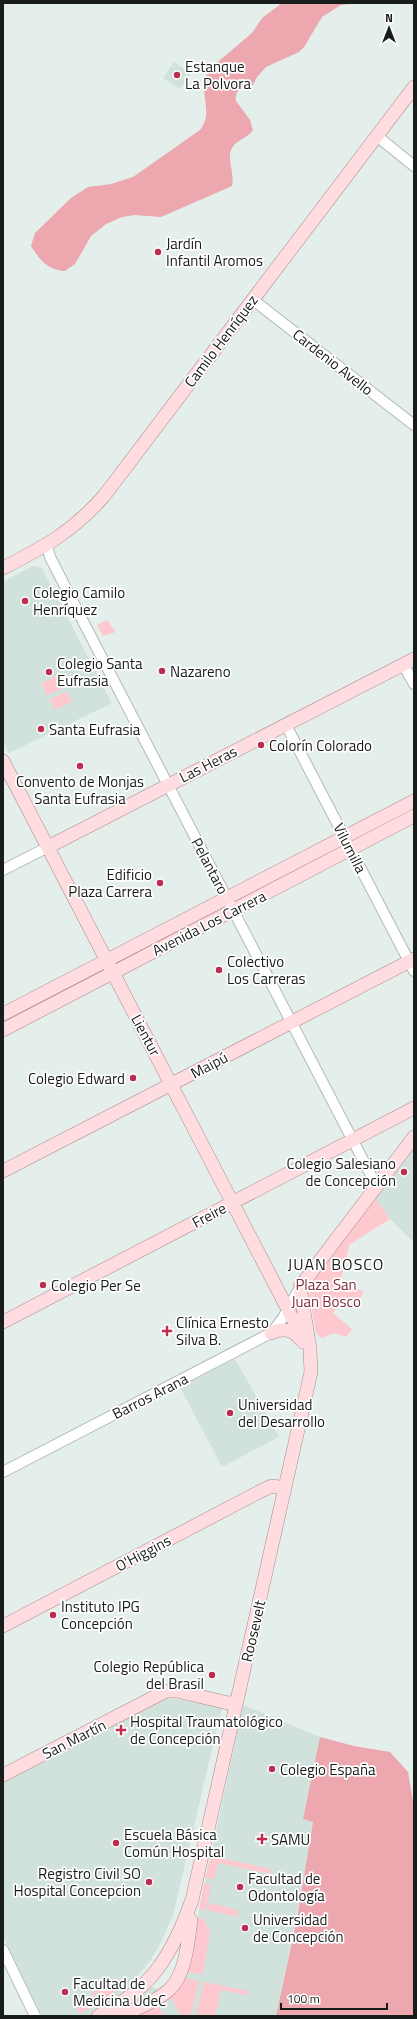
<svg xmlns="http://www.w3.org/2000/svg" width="417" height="2019" font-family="'Titillium Web',sans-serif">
<rect width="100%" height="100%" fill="#e4eeea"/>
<path fill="#d0e2db" d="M174,62L191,74L180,89L163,78Z
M32,566L41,567L112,703L9,753L3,742V582Z
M414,1149V1242L390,1219L374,1196Z
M235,1359L279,1437L222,1467L181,1389L185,1384Z
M164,1697L222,1707L173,1915L161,1942L151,1960L134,1981L173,1995L182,1984L186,1972L243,1705L320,1737L303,1819L313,1822L304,1877L276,2016H42L3,1937V1779Z"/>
<path fill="#fec9ce" d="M107,620L116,632L103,636L97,625Z
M59,675L65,687L47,695L41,684Z
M66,691L72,701L55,710L50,700Z
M374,1196L390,1219L349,1245L340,1285L364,1291L358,1303L342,1299L333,1313L352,1329L346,1337L334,1333L322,1338L316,1333L309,1293L312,1276Z
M211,1856L271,1869L270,1874L218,1863L214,1879L205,1878Z
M204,1883L211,1885L206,1910L199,1909Z
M212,1885L209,1903L238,1910L237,1917L208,1910Z
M197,1918L204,1919L210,1932L203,1974L186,1972Z
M115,1978L128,1982L101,2002L102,1993L97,1992L95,2000L97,2005L79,2014L75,2004L78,2002L90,2005L95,1988L105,1991L110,1990Z
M184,1978L199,1981L193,2009L189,2016H181L171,1997Z
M204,1982L249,1991L248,1995L221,1990L215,2016L196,2014Z
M158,2004L164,2016H135Z"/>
<path fill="#eca7af" d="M282,3H361L341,5L322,17L304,47L299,52L266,67L257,77L253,85C243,87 234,89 236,101L250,120L253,130C248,138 236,140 232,148C226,160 235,172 232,186L161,217L135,215L122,217L106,224L91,236L75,264L65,271C47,270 40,260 31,246L35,233L71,198L88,187L111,184L133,177L200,130C213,114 201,98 205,80C206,75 210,70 213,66L252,33L262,18Z
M320,1737L354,1746L390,1752L408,1772L414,1807V2016H276L297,1918L313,1822L303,1819Z"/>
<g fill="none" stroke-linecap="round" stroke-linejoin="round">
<g stroke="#b1bab7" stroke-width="12">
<path id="minor" d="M377,136L414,166
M252,299L414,425
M47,546L50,557L74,604L376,1185
M403,664L414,684
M286,725L414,971
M3,870L48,847
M3,1472L271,1333L283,1318L300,1287
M3,1950L35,2016"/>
</g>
<g stroke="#ae898c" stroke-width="14">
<path id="major" d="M3,568C46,546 72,532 104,496L414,87
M3,761L297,1327L303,1342
M48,847L414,659
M3,1014L414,801
M3,1030L414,816
M3,1171L414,959
M3,1322L414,1108
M271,1333C283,1328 293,1329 301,1340
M3,1626L263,1490L272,1486L285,1488
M3,1775L166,1691H177L228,1703L237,1702
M98,2016C152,1989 172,1955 192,1900L311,1372L310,1349L300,1287L414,1137
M121,2016C137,2008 158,2001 171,1988C186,1972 188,1941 191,1920"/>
</g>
<use href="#minor" stroke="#fff" stroke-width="10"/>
<use href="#major" stroke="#ffdcdf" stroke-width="13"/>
</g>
<g fill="#bd2d50" stroke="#fff" stroke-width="1.5">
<circle cx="177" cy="75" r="4"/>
<circle cx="158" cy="252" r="4"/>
<circle cx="25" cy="601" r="4"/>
<circle cx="162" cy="671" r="4"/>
<circle cx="49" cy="672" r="4"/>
<circle cx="41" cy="729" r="4"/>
<circle cx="261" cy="745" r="4"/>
<circle cx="80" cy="766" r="4"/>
<circle cx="160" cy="883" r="4"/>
<circle cx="219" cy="970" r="4"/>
<circle cx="133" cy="1078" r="4"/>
<circle cx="404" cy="1172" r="4"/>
<circle cx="43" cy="1285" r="4"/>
<path d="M165 1325h4v4h4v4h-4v4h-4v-4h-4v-4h4z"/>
<circle cx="230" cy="1413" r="4"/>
<circle cx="53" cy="1615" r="4"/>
<circle cx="212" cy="1675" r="4"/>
<path d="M119 1724h4v4h4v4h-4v4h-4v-4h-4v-4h4z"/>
<circle cx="272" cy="1769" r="4"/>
<path d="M260 1833h4v4h4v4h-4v4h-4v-4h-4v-4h4z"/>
<circle cx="116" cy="1843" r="4"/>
<circle cx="149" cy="1882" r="4"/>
<circle cx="240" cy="1887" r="4"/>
<circle cx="245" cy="1928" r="4"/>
<circle cx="65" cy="1992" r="4"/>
</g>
<g text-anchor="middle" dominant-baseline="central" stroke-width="3.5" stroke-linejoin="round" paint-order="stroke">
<g font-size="15" fill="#181c1a" stroke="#fff" text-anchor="start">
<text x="185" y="66">Estanque<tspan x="185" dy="17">La Polvora</tspan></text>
<text x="166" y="243">Jardín<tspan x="166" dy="17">Infantil Aromos</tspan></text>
<text x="33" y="592">Colegio Camilo<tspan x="33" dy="17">Henríquez</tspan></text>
<text x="57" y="663">Colegio Santa<tspan x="57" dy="17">Eufrasia</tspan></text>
<text x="170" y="671">Nazareno</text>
<text x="49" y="729">Santa Eufrasia</text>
<text x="269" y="745">Colorín Colorado</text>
<text x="80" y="781" text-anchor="middle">Convento de Monjas<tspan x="80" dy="17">Santa Eufrasia</tspan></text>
<text x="152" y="874" text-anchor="end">Edificio<tspan x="152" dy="17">Plaza Carrera</tspan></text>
<text x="227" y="961">Colectivo<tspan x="227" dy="17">Los Carreras</tspan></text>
<text x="125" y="1078" text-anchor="end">Colegio Edward</text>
<text x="396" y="1163" text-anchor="end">Colegio Salesiano<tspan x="396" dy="17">de Concepción</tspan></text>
<text x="51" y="1285">Colegio Per Se</text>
<text x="176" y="1322">Clínica Ernesto<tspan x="176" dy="17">Silva B.</tspan></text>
<text x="238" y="1404">Universidad<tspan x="238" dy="17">del Desarrollo</tspan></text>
<text x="61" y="1606">Instituto IPG<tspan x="61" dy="17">Concepción</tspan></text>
<text x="204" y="1666" text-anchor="end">Colegio República<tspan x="204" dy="17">del Brasil</tspan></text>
<text x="130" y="1721">Hospital Traumatológico<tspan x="130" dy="17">de Concepción</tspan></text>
<text x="280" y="1769">Colegio España</text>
<text x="124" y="1834">Escuela Básica<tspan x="124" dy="17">Común Hospital</tspan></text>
<text x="271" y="1839">SAMU</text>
<text x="141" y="1873" text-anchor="end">Registro Civil SO<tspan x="141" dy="17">Hospital Concepcion</tspan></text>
<text x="248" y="1878">Facultad de<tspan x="248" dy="17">Odontología</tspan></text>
<text x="253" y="1919">Universidad<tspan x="253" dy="17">de Concepción</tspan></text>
<text x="73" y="1983">Facultad de<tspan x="73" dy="17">Medicina UdeC</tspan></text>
</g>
<g font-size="15" fill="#181c1a" stroke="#fff">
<text transform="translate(221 341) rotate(-53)">Camilo Henríquez</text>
<text transform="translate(333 362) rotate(38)">Cardenio Avello</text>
<text transform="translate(208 764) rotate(-27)">Las Heras</text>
<text transform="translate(350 848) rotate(63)">Vilumilla</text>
<text transform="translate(210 866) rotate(62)">Pelantaro</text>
<text transform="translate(209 923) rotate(-27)">Avenida Los Carrera</text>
<text transform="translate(146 1035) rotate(62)">Lientur</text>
<text transform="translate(209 1065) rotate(-28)">Maipú</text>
<text transform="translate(209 1215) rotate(-28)">Freire</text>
<text transform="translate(150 1396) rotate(-27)">Barros Arana</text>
<text transform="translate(143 1553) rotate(-28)">O'Higgins</text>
<text transform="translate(253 1631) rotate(-77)">Roosevelt</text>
<text transform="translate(74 1739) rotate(-27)">San Martín</text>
</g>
<g font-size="15" fill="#7e2d3c" stroke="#fff">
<text x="326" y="1284">Plaza San<tspan x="326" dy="17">Juan Bosco</tspan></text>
</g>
<g font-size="16" letter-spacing="1" fill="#181c1a" stroke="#fff">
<text x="336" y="1264">JUAN BOSCO</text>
</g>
</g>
<rect width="417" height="2019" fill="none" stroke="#181c1a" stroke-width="8"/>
<g transform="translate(389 28)" stroke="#ffffff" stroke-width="3" paint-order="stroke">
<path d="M0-3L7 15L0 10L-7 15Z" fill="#181c1a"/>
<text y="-6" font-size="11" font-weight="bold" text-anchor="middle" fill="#181c1a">N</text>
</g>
<path d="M281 2003v6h106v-6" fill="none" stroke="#181c1a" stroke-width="2"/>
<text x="287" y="2003" font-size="12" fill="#181c1a" stroke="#ffffff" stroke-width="3" paint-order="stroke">100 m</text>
</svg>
